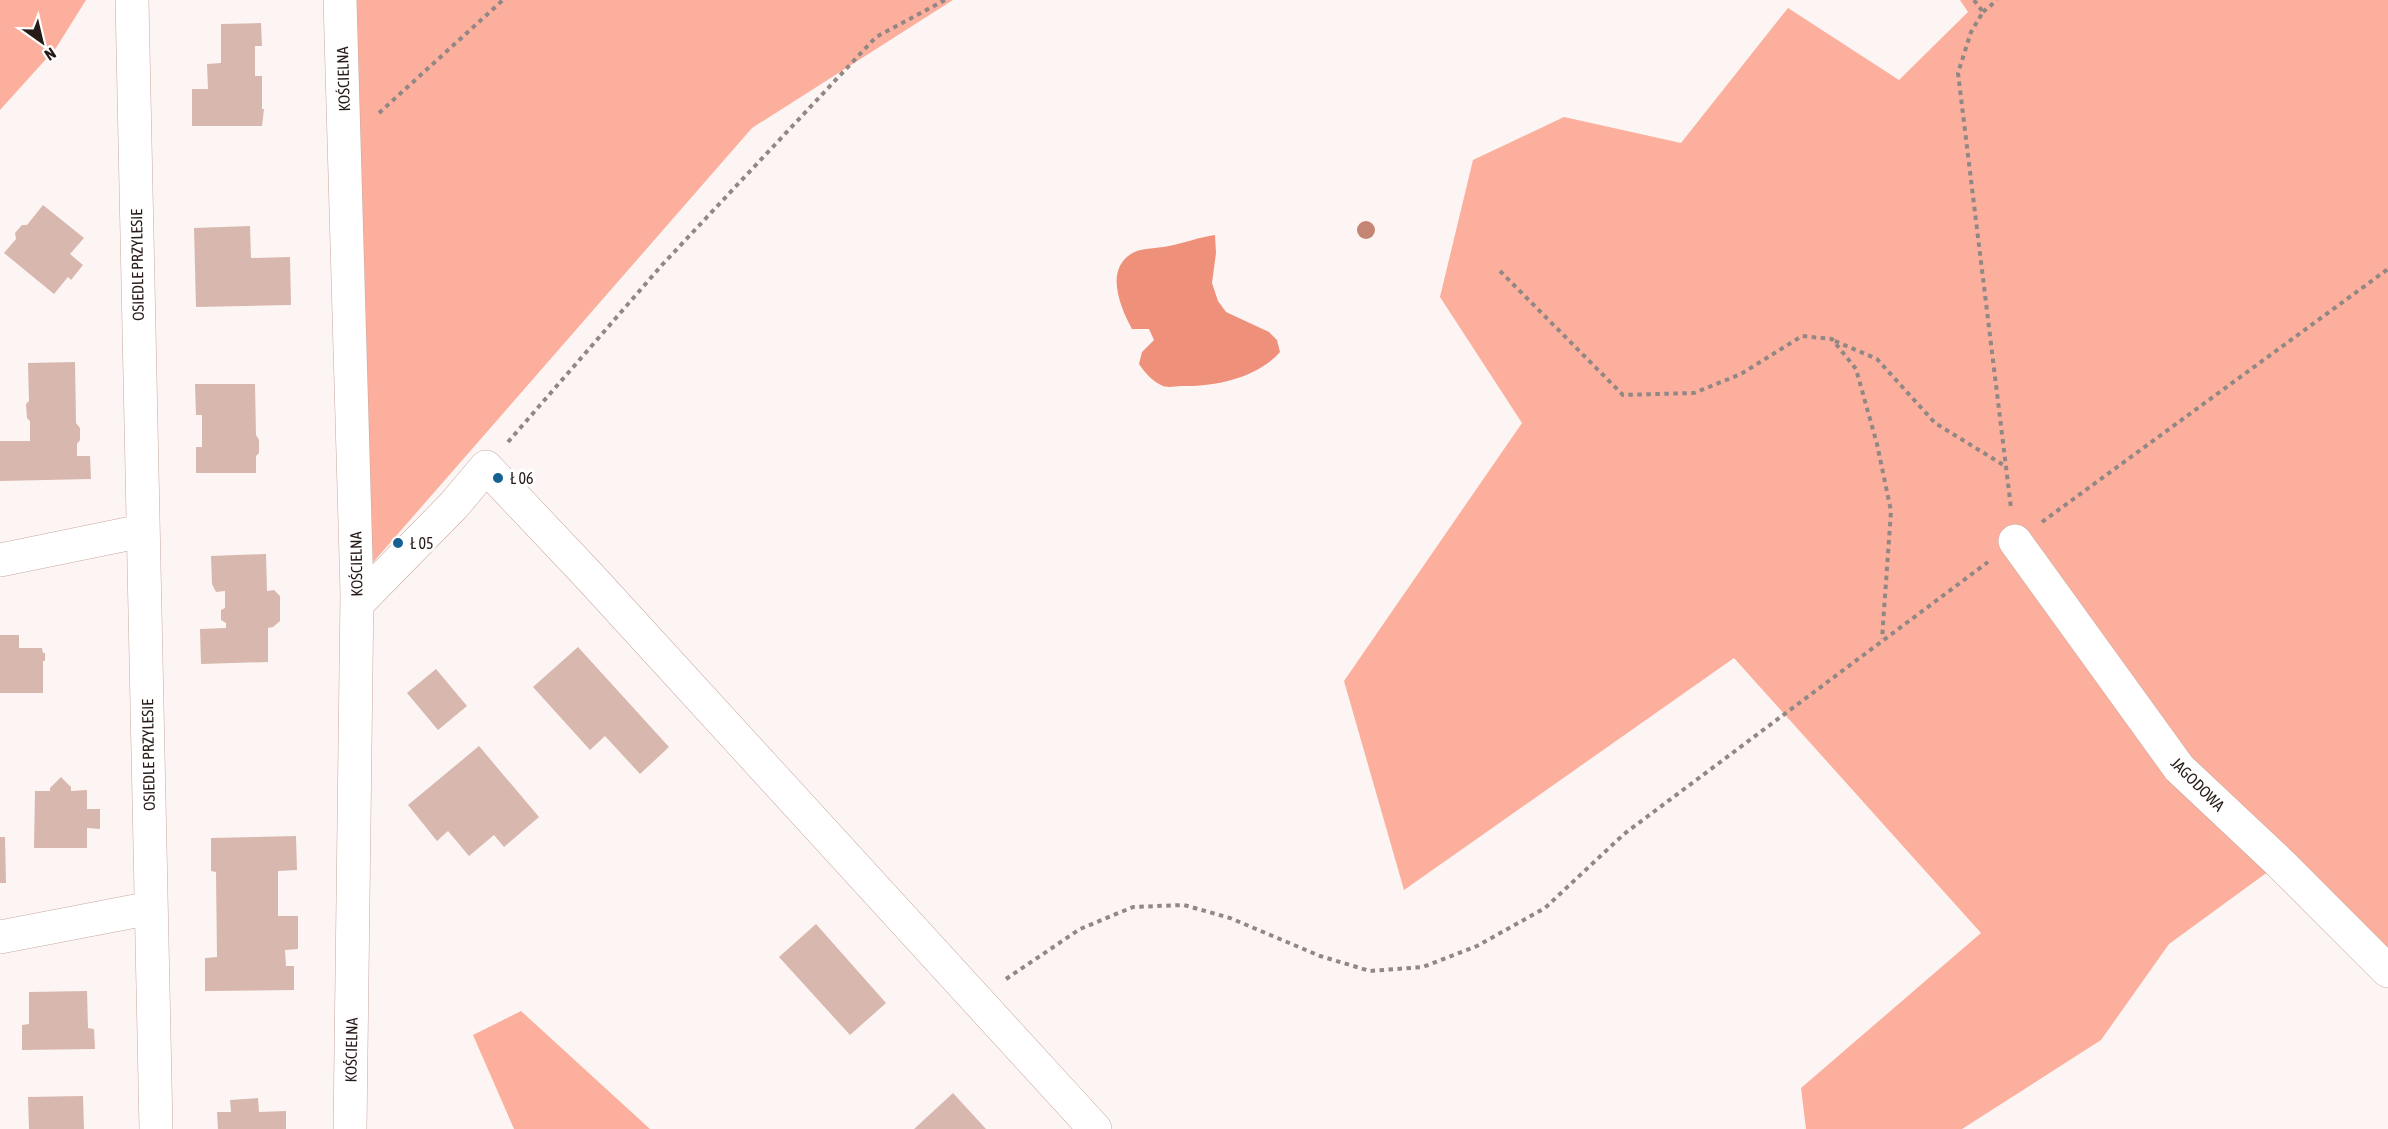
<svg xmlns="http://www.w3.org/2000/svg" width="2388" height="1129" font-family="'Asap Condensed',sans-serif">
<rect width="100%" height="100%" fill="#fcf5f3"/>
<path fill="#fbaf9c" d="M0,0H86L56,48L0,110Z
M344,0H953L752,128L369,567Z
M1960,0H2388V971L2280,863L2169,944L2101,1040L1962,1129H1806L1801,1088L1981,933L1734,658L1404,890L1344,681L1522,423L1440,297L1473,160L1564,117L1681,143L1788,8L1899,80L1968,12Z
M521,1011L650,1129H514L473,1035Z"/>
<path fill="#ee907a" d="M1215,235L1216,253L1212,283L1218,301L1226,312L1269,332L1277,340L1280,352C1257,378 1215,387 1181,386C1176,386 1168,388 1163,386C1152,381 1145,373 1139,364L1142,352L1154,340L1149,329H1132C1119,305 1103,265 1137,251C1146,248 1159,248 1169,246C1185,243 1199,237 1215,235Z"/>
<path fill="#d8b7ae" d="M261,23L262,46H255V76H262V109H264L262,126H192V89H208L207,64L221,63V24Z
M43,205L84,238L70,254L83,265L71,280L68,277L54,294L4,253L16,239L15,233L22,225H27Z
M250,226L251,258L290,257L291,305L196,307L194,228Z
M75,362L76,423L80,428V440L77,444V456H90L91,479L0,481V441H30V421L27,418L26,404L29,401L28,363Z
M195,384H255L256,435L259,440V453L256,456V473H196V447H202V415H196Z
M266,554L267,591L274,590L280,596V621L273,627L268,628V662L201,664L200,629L226,628V623L221,620V610L225,608V591L216,592L212,584L211,556Z
M0,635H19V648H42L43,653H45V661H43V693H0Z
M578,647L669,747L640,774L605,736L590,750L533,687Z
M436,669L467,706L438,730L407,693Z
M479,746L539,817L504,847L494,835L469,856L448,831L437,841L408,805Z
M61,777L71,787V791L87,790V809H100V829L87,828V848H34L35,791H50V788Z
M296,836L297,870L278,871V916H298V949L285,950L286,966H294V990L205,991V958L217,957L216,872L211,871V838Z
M0,837H5L6,883H0Z
M816,924L886,1003L850,1035L779,957Z
M87,991L88,1028L94,1029L95,1049L22,1050V1025L29,1024V992Z
M953,1093L986,1129H914Z
M83,1096L84,1129H29L28,1097Z
M258,1098L259,1112L286,1111V1129H218L217,1112H231L230,1100Z"/>
<g fill="none" stroke-linecap="round" stroke-linejoin="round">
<g stroke="#c9a8a0" stroke-width="34">
<path id="minor" d="M132,0L156,1129
M340,0L357,593L350,1129
M2015,541L2179,768L2280,863L2388,971
M0,560L142,531
M357,604L454,505L486,467L590,577L1095,1129
M0,937L151,908"/>
</g>
<path stroke="#918885" stroke-width="4" stroke-dasharray="4.5 4.5" stroke-linecap="butt" d="M1974,0L1983,12L1971,32L1958,73L2011,508
M1983,12L1997,0
M379,113L503,0
M1500,271L1623,395L1694,393L1741,374L1802,336L1832,339L1856,369L1877,444L1891,511L1882,639
M1835,341L1877,359L1935,423L2005,466
M508,442L662,265L876,37L945,0
M2042,522L2388,269
M1006,979L1080,929L1133,907L1184,905L1230,918L1320,956L1370,971L1423,967L1477,946L1545,908L1624,834L1988,562"/>
<use href="#minor" stroke="#fff" stroke-width="33"/>
</g>
<circle fill="#c48575" cx="1366" cy="230" r="9"/>
<g fill="#156194" stroke="#fff" stroke-width="2">
<circle cx="498" cy="478" r="6"/>
<circle cx="398" cy="543" r="6"/>
</g>
<g text-anchor="middle" dominant-baseline="central" stroke-width="6" stroke-linejoin="round" paint-order="stroke">
<g font-size="16" fill="#271b18" stroke="#fff">
<text transform="translate(343 79) rotate(-92)">KOŚCIELNA</text>
<text transform="translate(137 265) rotate(-91)">OSIEDLE PRZYLESIE</text>
<text transform="translate(356 564) rotate(-91)">KOŚCIELNA</text>
<text transform="translate(148 755) rotate(-91)">OSIEDLE PRZYLESIE</text>
<text transform="translate(2198 784) rotate(45)">JAGODOWA</text>
<text transform="translate(351 1050) rotate(-89)">KOŚCIELNA</text>
</g>
<g font-size="16" fill="#271b18" stroke="#fff" text-anchor="start">
<text x="510" y="478">Ł 06</text>
<text x="410" y="543">Ł 05</text>
</g>
</g>
<g transform="translate(42 42) rotate(146)" stroke="#ffffff" stroke-width="4.5" paint-order="stroke">
<path d="M0-4.5L10 22L0 15L-10 22Z" fill="#271b18"/>
<text y="-9" font-size="16" font-weight="bold" text-anchor="middle" fill="#271b18">N</text>
</g>
</svg>
